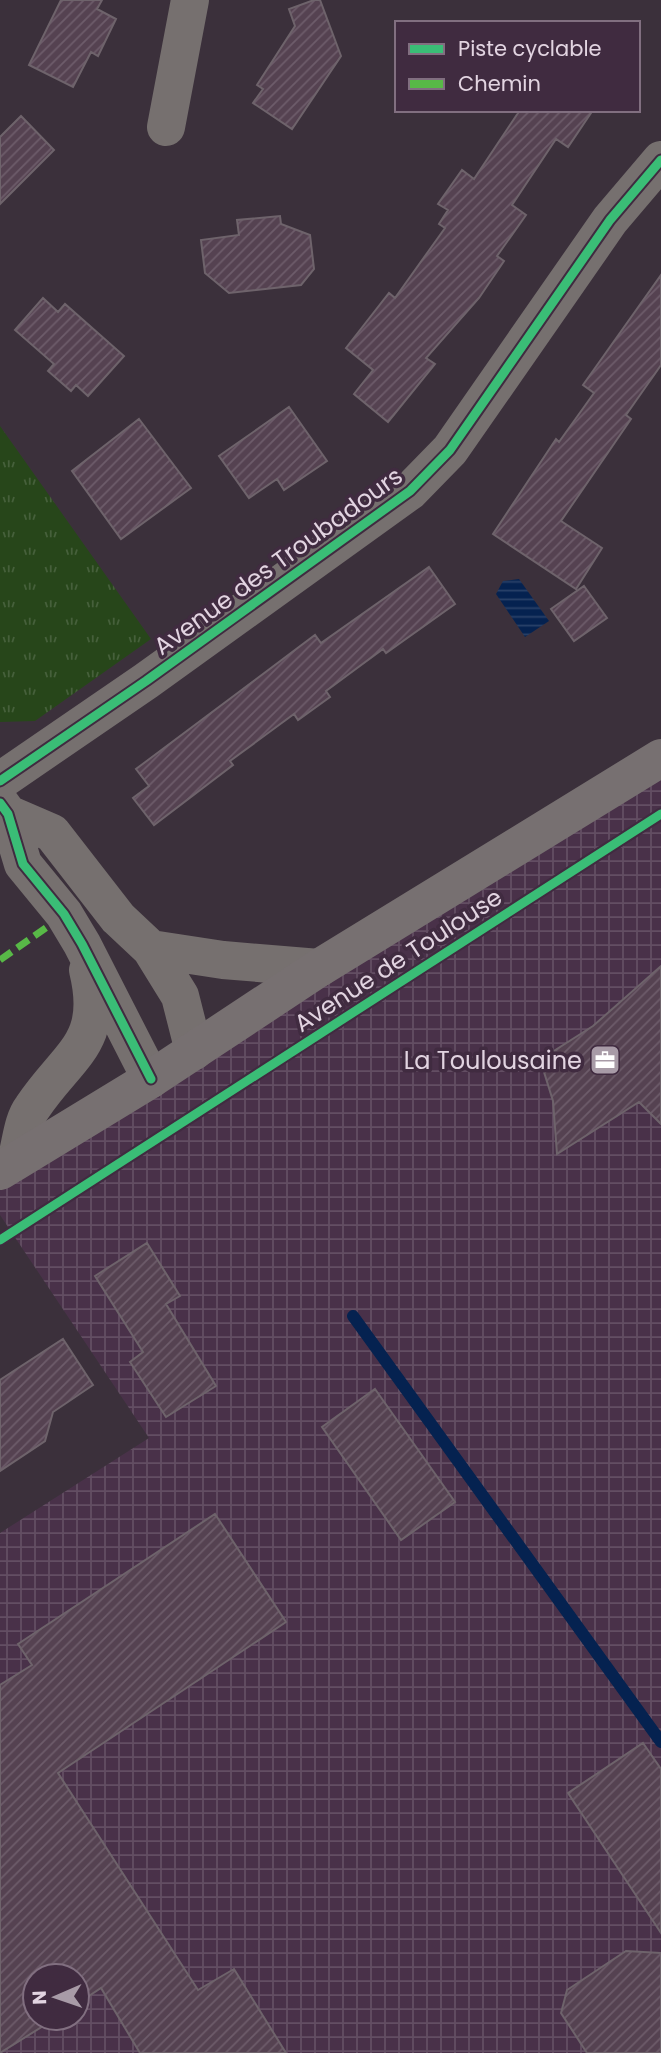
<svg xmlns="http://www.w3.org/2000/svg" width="661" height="2053" font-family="Poppins,sans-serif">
<defs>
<pattern id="industrial-grid" width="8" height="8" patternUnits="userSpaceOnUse" patternTransform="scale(1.75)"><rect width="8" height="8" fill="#493149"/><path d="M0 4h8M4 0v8" fill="none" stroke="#634e63"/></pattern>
<pattern id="grass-tufts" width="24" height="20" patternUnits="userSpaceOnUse" patternTransform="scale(1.75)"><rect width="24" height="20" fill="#27461a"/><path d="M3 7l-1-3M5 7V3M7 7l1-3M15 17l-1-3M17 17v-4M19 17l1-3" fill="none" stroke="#46603b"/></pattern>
<pattern id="water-rules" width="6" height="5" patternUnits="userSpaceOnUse" patternTransform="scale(1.75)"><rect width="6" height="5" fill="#052250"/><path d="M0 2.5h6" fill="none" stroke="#294169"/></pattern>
<pattern id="building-hatch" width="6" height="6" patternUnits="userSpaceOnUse" patternTransform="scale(1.75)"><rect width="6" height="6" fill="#554251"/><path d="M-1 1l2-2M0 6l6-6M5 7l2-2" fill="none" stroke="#6d5c6a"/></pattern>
</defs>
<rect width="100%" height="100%" fill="#3b303b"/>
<path fill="url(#industrial-grid)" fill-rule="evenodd" d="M661,758V2053H0V1533L149,1438L0,1215V1171ZM35,1976H77V2018H35Z"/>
<path fill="url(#grass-tufts)" d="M0,426L151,639L35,721L0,722Z"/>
<path fill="url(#water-rules)" d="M519,579L549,621L525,637L496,594L503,581Z"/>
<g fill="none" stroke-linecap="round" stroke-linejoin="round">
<path stroke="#052250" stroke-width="12" d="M353,1316L661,1742"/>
</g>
<path fill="url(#building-hatch)" stroke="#6e636b" stroke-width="2" d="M61,0H102L97,9L116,19L98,56L91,52L73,87L29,65Z
M314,0H320L341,56L292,129L253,103L263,89L257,85L295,26L289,9Z
M513,110H593L568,147L556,139L512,205L526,215L497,256L504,261L479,298L426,358L435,364L388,422L354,394L373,370L346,348L389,293L395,298L445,228L439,224L448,210L438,204L462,170L474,179L518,113Z
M21,116L54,150L0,204V137Z
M280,216L281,224L310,235L314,269L301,285L229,293L205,273L201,240L239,235L237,220Z
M661,275V365L626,415L631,419L561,521L602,548L576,589L493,534L556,439L559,442L594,393L583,385Z
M43,298L58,312L65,304L124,356L88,396L76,385L71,391L48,371L54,364L15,330Z
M289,407L327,461L284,490L277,479L249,498L219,456Z
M139,419L191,488L121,539L72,471Z
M429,567L455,604L386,653L383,649L326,691L330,697L298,720L294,714L230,761L233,765L154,825L133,798L149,786L136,769L315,635L321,643Z
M584,586L607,618L574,641L551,609Z
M661,966V1124L639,1102L557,1154L553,1101L544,1072L552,1064L546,1056L593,1026Z
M147,1243L180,1296L166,1304L216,1386L166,1417L130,1362L143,1352L95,1276Z
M63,1339L93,1385L53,1412L45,1441L0,1471V1380Z
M375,1389L455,1502L401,1540L322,1427Z
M215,1514L286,1622L58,1773L198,1990L234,1969L286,2053H140L101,1988L77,2004V1976H35V2018H56L0,2053V1685L32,1665L18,1644Z
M643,1743L661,1769V1933L568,1793Z
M626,1951L661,1953V2053H587L561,2013L567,1990Z"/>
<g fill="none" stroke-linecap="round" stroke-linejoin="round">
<path stroke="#76706f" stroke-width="38" d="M166,127L190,0
M0,781L146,681L410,491L450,450L610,220L661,160
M0,803L8,814L23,864L64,914L82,944L151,1079
M8,814L52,833L118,918L151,949L180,996L194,1051
M151,949L223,960L319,968
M16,1160C21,1145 22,1121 32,1108C68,1054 106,1044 88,970"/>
<path stroke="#777071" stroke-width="38" d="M0,1171L151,1079L319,968L661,758"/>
<path stroke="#58b947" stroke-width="7" stroke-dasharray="14 7" stroke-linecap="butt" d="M0,960L50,925"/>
<g stroke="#402b40" stroke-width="13">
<path id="cycleway" d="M0,781L146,681L410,491L450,450L610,220L661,160
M0,803L8,814L23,864L64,914L82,944L151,1079
M0,1240L661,814"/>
</g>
<use href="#cycleway" stroke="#3abd76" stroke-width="9"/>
</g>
<defs>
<g id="office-square" transform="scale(1.575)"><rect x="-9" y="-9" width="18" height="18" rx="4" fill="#a89ba7" stroke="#402b40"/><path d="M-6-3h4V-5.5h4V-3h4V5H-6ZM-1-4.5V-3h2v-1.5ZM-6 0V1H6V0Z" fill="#fff"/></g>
</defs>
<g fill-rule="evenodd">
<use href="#office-square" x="605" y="1060"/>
</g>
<g text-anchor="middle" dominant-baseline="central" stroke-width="7" stroke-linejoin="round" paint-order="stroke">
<g font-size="24" fill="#e2d4e1" stroke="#402b40">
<text transform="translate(278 561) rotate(-36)">Avenue des Troubadours</text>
<text transform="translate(398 960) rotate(-33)">Avenue de Toulouse</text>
</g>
<g font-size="24" fill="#e2d4e1" stroke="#402b40" text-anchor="end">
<text x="582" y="1060">La Toulousaine</text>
</g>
</g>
<rect x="395" y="21" width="245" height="91" fill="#402b40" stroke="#816f80" stroke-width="2"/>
<rect x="409" y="44" width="35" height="10" fill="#3abd76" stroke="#816f80" stroke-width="2"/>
<text x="458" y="56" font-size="21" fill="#e2d4e1">Piste cyclable</text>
<rect x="409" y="79" width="35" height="10" fill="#58b947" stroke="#816f80" stroke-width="2"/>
<text x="458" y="91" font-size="21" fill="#e2d4e1">Chemin</text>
<g transform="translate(56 1997) rotate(268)"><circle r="33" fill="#402b40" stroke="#816f80" stroke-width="2"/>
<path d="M0-5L12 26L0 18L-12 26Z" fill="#a89ba7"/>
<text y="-10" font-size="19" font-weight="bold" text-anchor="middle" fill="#e2d4e1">N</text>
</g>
</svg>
